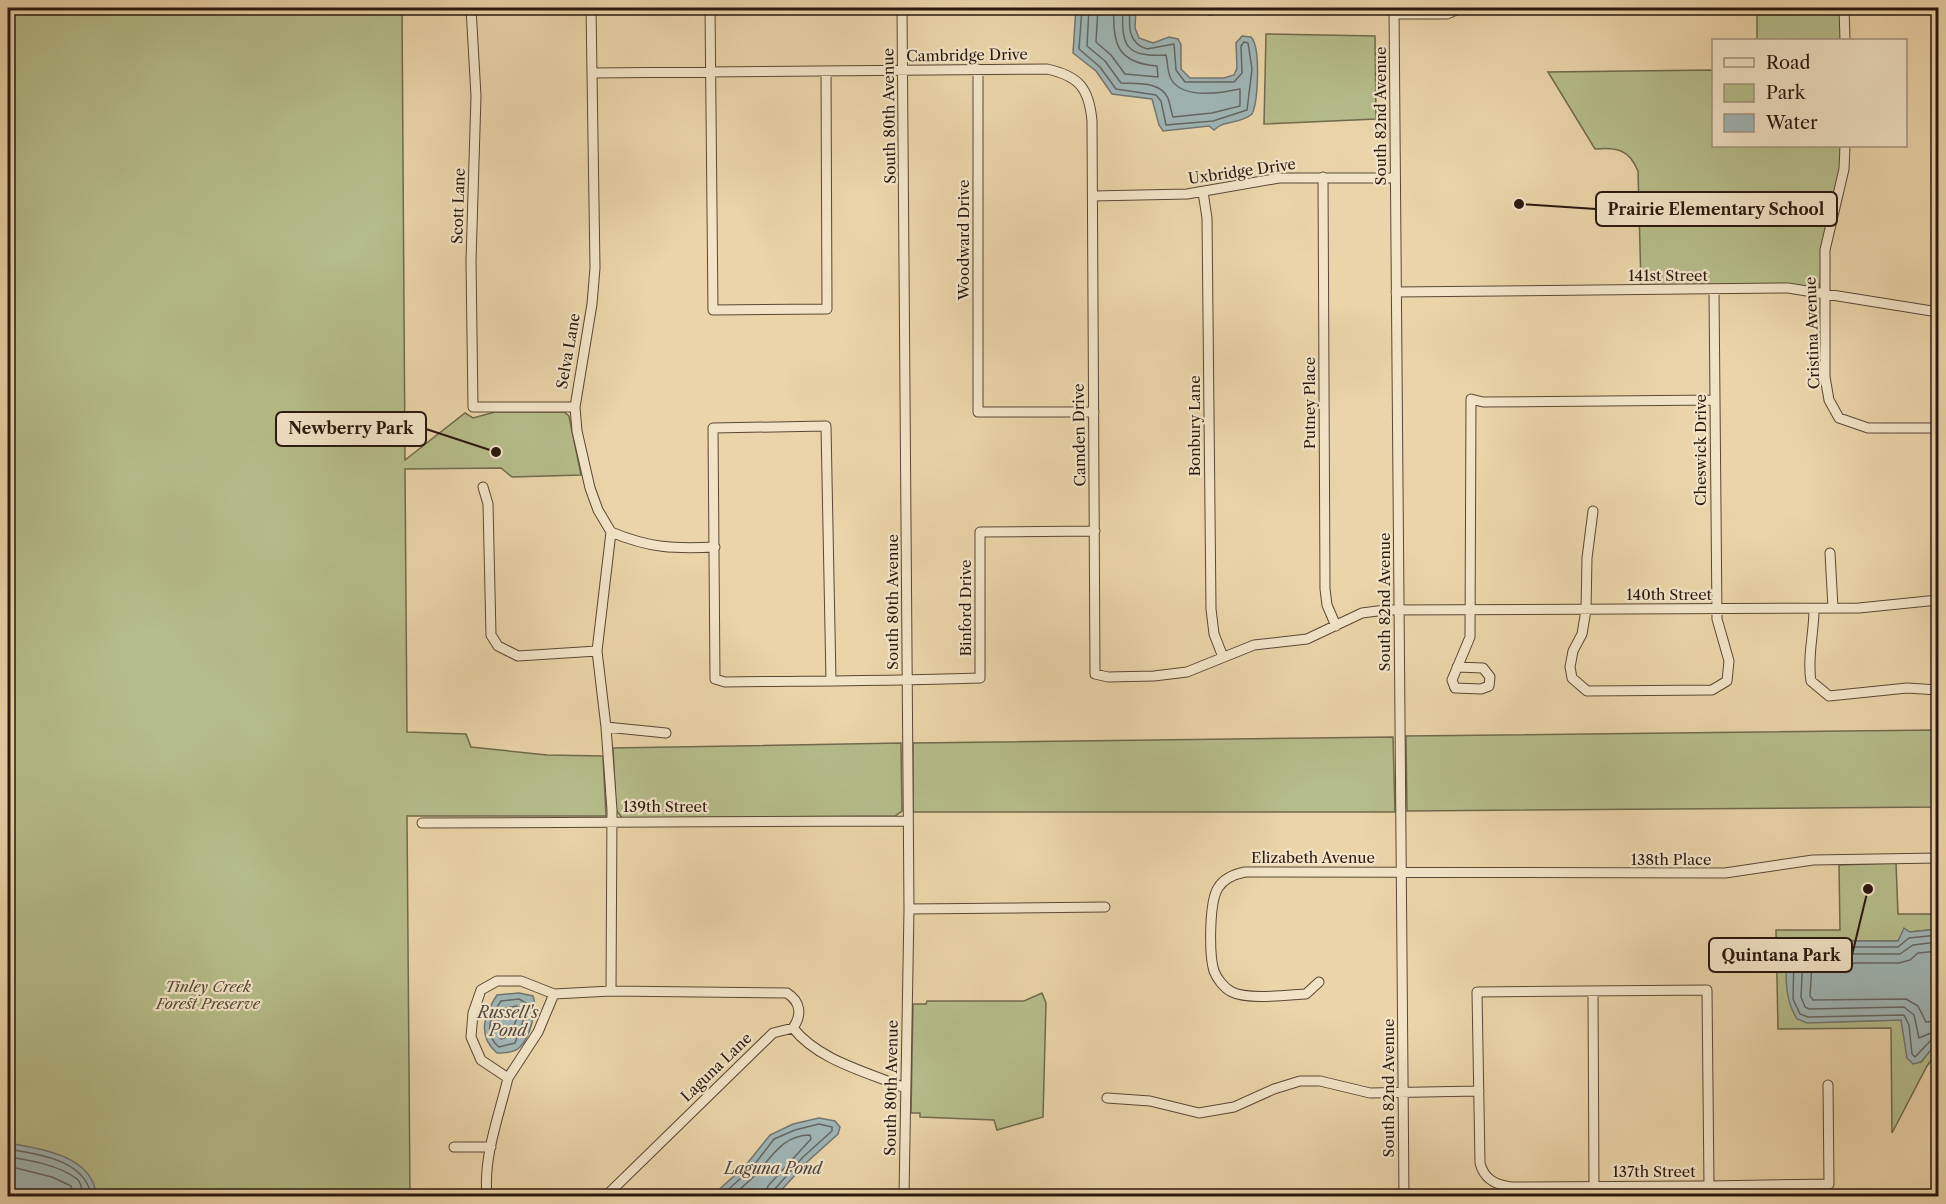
<svg xmlns="http://www.w3.org/2000/svg" width="1946" height="1204" font-family="'Libre Caslon Text',serif">
<rect width="100%" height="100%" fill="#ebd4a9"/>
<filter id="stains"><feTurbulence type="fractalNoise" baseFrequency=".00333" numOctaves="4"/><feColorMatrix values="0 0 0 0 .2 0 0 0 0 .09 0 0 0 0 .02 0 0 0 .5 -.17"/></filter>
<radialGradient id="worn" r=".72"><stop offset=".6" stop-color="#630" stop-opacity="0"/><stop offset="1" stop-color="#630" stop-opacity=".3"/></radialGradient>
<path fill="#b5bd8a" stroke="#706a4c" stroke-width="1.5" d="M8,8H402L405,460L465,413L473,418L495,412H564L569,416L581,475L512,477L501,468L405,469L407,732L466,734L471,747L547,755L603,756L606,816H407L410,1196H8Z
M1757,8H1840L1841,40H1757Z
M1266,34L1375,36L1376,119L1264,124Z
M1713,70L1714,146H1842L1840,170L1819,289L1641,285L1638,171C1629,149 1616,147 1595,149L1548,72Z
M1938,730V807L1407,811L1406,736Z
M1393,737L1395,812H913V743Z
M901,743L902,811L895,816L622,818L616,810L613,748Z
M1896,863L1898,914H1938V929L1910,932L1899,941H1848L1818,1022L1902,1020L1921,1062L1938,1041V1051L1927,1066L1892,1133L1891,1028L1778,1029L1776,930H1840L1839,865Z
M1042,993L1046,1003L1043,1117L997,1130L994,1120L920,1117V1113H911L913,1004H926L927,1001H1024Z"/>
<path fill="#9fb5b5" stroke="#717673" stroke-width="1.5" d="M1076,8H1136L1135,28L1139,38L1153,43L1169,37L1178,39L1181,45V69L1190,78H1224L1234,75L1237,68L1236,43L1242,36L1251,37C1261,47 1258,102 1252,114C1241,124 1223,120 1214,130L1209,126L1163,131L1159,125L1152,99L1112,94L1096,71L1073,53Z
M1904,928L1910,932L1938,929V1041L1921,1062L1913,1064L1907,1058L1901,1020L1807,1023L1797,1019C1784,999 1783,966 1792,944C1805,941 1828,937 1839,946L1848,941H1898Z
M519,993L533,996C538,1008 530,1037 520,1047C514,1053 504,1053 497,1053C477,1036 484,1015 497,995Z
M819,1118L835,1121L840,1127L838,1134L807,1162L776,1196H712L746,1165L770,1135L793,1124Z
M8,1143C40,1148 94,1156 96,1196H8Z"/>
<g fill="none" stroke-linecap="round" stroke-linejoin="round">
<path stroke="#656662" stroke-width="1.5" d="M1082,8L1079,49L1100,67L1116,89L1156,95L1161,101L1166,125L1213,121L1247,110L1252,69L1248,43L1244,42L1241,46L1242,73L1234,82H1185L1176,70L1174,44L1147,49C1127,43 1129,25 1130,8
M1089,8L1087,46L1105,61L1121,83C1137,84 1160,81 1168,98C1170,104 1171,111 1173,117L1212,113L1240,106V89C1221,93 1182,99 1171,79C1167,71 1168,63 1166,55C1126,57 1121,47 1123,8
M1098,8L1096,42L1111,55L1125,74L1158,77L1157,66C1117,63 1112,43 1114,8
M1938,935L1909,938L1898,947H1850L1840,952L1831,948L1797,949L1794,955L1793,999L1800,1014L1808,1017L1904,1015L1909,1025L1912,1054L1915,1057L1932,1039L1938,1038
M1938,942L1913,945L1900,954H1852L1840,959L1829,955H1803L1801,997L1805,1007L1809,1009L1904,1007L1914,1015L1919,1038L1938,1030
M1938,951L1918,953L1910,960L1899,963H1855L1840,968L1812,964L1810,996L1813,1000L1906,999L1918,1006L1926,1022L1938,1021
M519,999L529,1005L515,1043L499,1047C483,1034 491,1015 501,1001Z
M517,1006L520,1010L510,1036L501,1039C494,1029 498,1017 505,1008Z
M8,1149C38,1154 86,1160 91,1196
M8,1157C29,1160 59,1165 77,1179C82,1183 82,1191 83,1196
M8,1166L52,1177L71,1186L74,1196
M721,1196L751,1169L774,1139L795,1130L819,1124L832,1127V1131L803,1157L774,1190L773,1196
M732,1196C740,1189 750,1181 757,1173C773,1155 784,1135 810,1135L811,1139L768,1186L765,1196"/>
<g stroke="#5b4736" stroke-width="11">
<path id="street" d="M471,8L476,96L471,261L473,407H575
M591,8L595,268L592,304L575,407L577,431L590,488L598,510L611,532L597,651L606,727L612,810L611,991
M710,8L713,310L827,309L826,71
M902,8L909,909L904,1196
M1201,8L1211,10L1217,8
M1394,8L1404,1196
M1844,8L1845,40
M1394,14H1447L1461,8
M978,69V412H1094
M592,73L1047,69C1079,76 1089,88 1092,121L1095,674L1108,677L1154,676L1187,672L1254,645L1307,639L1362,613L1385,610L1859,608L1938,600
M1845,146L1844,169L1825,250V377L1829,400L1839,418L1868,428H1938
M1323,177L1325,589L1327,605L1336,626
M1203,192L1207,218L1211,609L1214,634L1223,657
M1093,196L1187,194L1279,178H1395
M1396,292L1788,288L1938,312
M483,487L488,504L491,635L498,646L518,656L597,651
M1593,511L1587,558L1586,610L1582,634L1573,651L1570,667L1572,678L1587,691L1712,690L1727,681L1729,661L1717,619L1714,291
M611,532C649,548 674,549 715,547
M1830,553L1833,608
M1814,609C1814,634 1807,657 1811,681L1829,696L1907,688L1938,690
M1457,667L1483,668L1490,677L1489,686L1481,689L1455,688L1452,680L1470,637L1471,399L1483,402L1715,400
M831,681L826,426L713,428L715,679L725,682C810,681 895,681 980,678V532L1095,531
M606,727L666,733
M422,823L908,821
M909,909L1105,907
M1319,982L1306,994C1287,995 1248,1000 1232,992C1224,988 1217,979 1214,971C1209,955 1209,902 1218,888C1224,878 1235,874 1245,872L1725,873L1813,860L1938,858
M1593,993L1594,1186
M508,1078L538,1032L554,994
M1107,1098L1150,1101L1199,1113L1234,1107L1274,1089L1300,1081H1320L1370,1093L1479,1091
M454,1147H491
M1709,1186L1707,990L1477,992L1480,1163C1484,1179 1495,1185 1511,1187L1699,1186H1709L1829,1184L1828,1085
M487,1196C483,1157 499,1116 508,1078L481,1060L471,1037L473,1013L481,990L497,981H521L554,994L611,991L787,993C801,1002 802,1015 793,1028
M596,1196L609,1193L773,1033L793,1028C819,1061 868,1072 905,1088"/>
</g>
<use href="#street" stroke="#f2e3c7" stroke-width="9"/>
</g>
<g text-anchor="middle" dominant-baseline="central" stroke-width="4.5" stroke-linejoin="round" paint-order="stroke">
<g font-size="15" fill="#2b180f" stroke="#f2e3c7">
<text transform="translate(967 55) rotate(-1)">Cambridge Drive</text>
<text transform="translate(889 116) rotate(-91)">South 80th Avenue</text>
<text transform="translate(1380 116) rotate(-90)">South 82nd Avenue</text>
<text transform="translate(1242 171) rotate(-8)">Uxbridge Drive</text>
<text transform="translate(458 206) rotate(-88)">Scott Lane</text>
<text transform="translate(963 240) rotate(-90)">Woodward Drive</text>
<text x="1668" y="275">141st Street</text>
<text transform="translate(1812 333) rotate(-92)">Cristina Avenue</text>
<text transform="translate(568 351) rotate(-80)">Selva Lane</text>
<text transform="translate(1309 403) rotate(-90)">Putney Place</text>
<text transform="translate(1194 426) rotate(-90)">Bonbury Lane</text>
<text transform="translate(1079 435) rotate(-91)">Camden Drive</text>
<text transform="translate(1700 450) rotate(-90)">Cheswick Drive</text>
<text x="1669" y="594">140th Street</text>
<text transform="translate(892 602) rotate(-90)">South 80th Avenue</text>
<text transform="translate(1384 602) rotate(-90)">South 82nd Avenue</text>
<text transform="translate(965 608) rotate(-90)">Binford Drive</text>
<text x="665" y="806">139th Street</text>
<text x="1313" y="857">Elizabeth Avenue</text>
<text x="1671" y="859">138th Place</text>
<text transform="translate(716 1067) rotate(-44)">Laguna Lane</text>
<text transform="translate(891 1088) rotate(-89)">South 80th Avenue</text>
<text transform="translate(1388 1088) rotate(-90)">South 82nd Avenue</text>
<text x="1654" y="1171">137th Street</text>
</g>
<g font-size="15" font-style="italic" fill="#544a34" stroke="#f2e3c7">
<text x="208" y="986">Tinley Creek<tspan x="208" dy="17">Forest Preserve</tspan></text>
</g>
<g font-size="16" font-style="italic" fill="#4e4741" stroke="#f2e3c7">
<text x="508" y="1012">Russell's<tspan x="508" dy="18">Pond</tspan></text>
<text x="773" y="1168">Laguna Pond</text>
</g>
</g>
<path fill="none" stroke="#2b180f" stroke-width="2" d="M1519 204L1596 209M496 452L426 429M1868 889L1852 955"/>
<g fill="#2b180f" stroke="#f2e3c7" stroke-width="2">
<circle cx="1519" cy="204" r="6"/>
<circle cx="496" cy="452" r="6"/>
<circle cx="1868" cy="889" r="6"/>
</g>
<g fill="#f2e3c7" stroke="#2b180f" stroke-width="2">
<rect x="1596" y="192" width="241" height="34" rx="6"/>
<rect x="276" y="412" width="150" height="34" rx="6"/>
<rect x="1709" y="938" width="143" height="34" rx="6"/>
</g>
<g font-size="16" text-anchor="middle" font-weight="bold" fill="#2b180f">
<text x="1716" y="215">Prairie Elementary School</text>
<text x="351" y="434">Newberry Park</text>
<text x="1781" y="961">Quintana Park</text>
</g>
<rect width="1946" height="1204" fill="none" stroke="#ebd4a9" stroke-width="30"/>
<rect x="9" y="9" width="1928" height="1186" fill="none" stroke="#2b180f" stroke-width="3"/>
<rect x="15" y="15" width="1916" height="1174" fill="none" stroke="#2b180f" stroke-width="1.5"/>
<rect x="1712" y="39" width="195" height="108" fill="#f2e3c7" stroke="#a2927d" stroke-width="1.5"/>
<rect x="1724" y="58" width="30" height="9" fill="#f2e3c7" stroke="#a2927d" stroke-width="1.5"/>
<text x="1766" y="69" font-size="18" fill="#2b180f">Road</text>
<rect x="1724" y="84" width="30" height="18" fill="#b5bd8a" stroke="#a2927d" stroke-width="1.5"/>
<text x="1766" y="99" font-size="18" fill="#2b180f">Park</text>
<rect x="1724" y="114" width="30" height="18" fill="#9fb5b5" stroke="#a2927d" stroke-width="1.5"/>
<text x="1766" y="129" font-size="18" fill="#2b180f">Water</text>
<rect width="100%" height="100%" filter="url(#stains)"/>
<rect width="100%" height="100%" fill="url(#worn)"/>
</svg>
